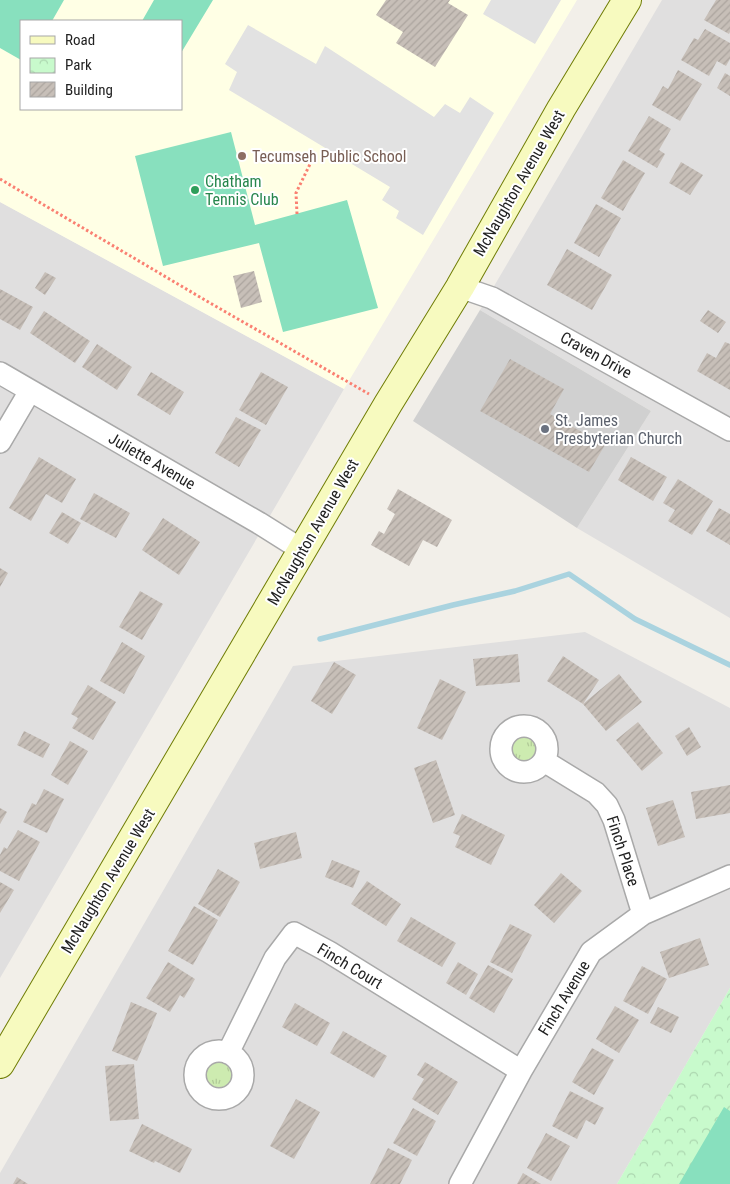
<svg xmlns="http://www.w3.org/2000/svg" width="730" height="1184" font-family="'Roboto Condensed',sans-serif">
<defs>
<pattern id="grass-tufts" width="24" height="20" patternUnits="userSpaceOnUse" patternTransform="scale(1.25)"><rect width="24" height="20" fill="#cdebb0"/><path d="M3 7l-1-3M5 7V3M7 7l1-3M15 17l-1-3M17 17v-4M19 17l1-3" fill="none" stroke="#b0c997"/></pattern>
<pattern id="park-crowns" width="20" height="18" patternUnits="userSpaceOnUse" patternTransform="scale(1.25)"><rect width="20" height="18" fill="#c8facc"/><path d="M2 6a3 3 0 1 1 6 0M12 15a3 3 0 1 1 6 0" fill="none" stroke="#acd6af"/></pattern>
<pattern id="building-hatch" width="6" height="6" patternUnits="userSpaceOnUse" patternTransform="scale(1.25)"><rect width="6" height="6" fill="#c7bfb8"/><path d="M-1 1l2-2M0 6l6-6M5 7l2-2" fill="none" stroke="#aba49e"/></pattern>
</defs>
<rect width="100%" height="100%" fill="#f2efe9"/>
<path fill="#e0dfdf" d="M662,0H730V618L577,528L651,411L480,310Z
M0,202L344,389L0,978Z
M585,632L730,708V988L617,1184H0V1173L293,666Z"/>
<path fill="#ffffe5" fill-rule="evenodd" d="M0,0H577L344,389L0,202ZM21,21H181V109H21Z"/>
<path fill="#d0d0d0" d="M480,310L651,411L577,528L413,421Z"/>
<path fill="url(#grass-tufts)" d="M511 750a13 13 0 1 1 26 0a13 13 0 1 1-26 0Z
M206 1075a14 14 0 1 1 28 0a14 14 0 1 1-28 0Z"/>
<path fill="url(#park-crowns)" d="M730,988V1184H617Z"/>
<path fill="#88e0be" d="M0,0H64L52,21H21V60L0,48Z
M154,0H213L181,53V21H142Z
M231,132L255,225L347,200L378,308L283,332L259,243L163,266L135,156Z
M724,1107L730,1111V1184H679Z"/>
<path fill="#e2e2e2" d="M491,0H561L535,44L483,14Z
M248,25L316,64L325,46L434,117L445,104L460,113L470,97L494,113L423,235L396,218L399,211L382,200L390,187L229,90L237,72L225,64Z"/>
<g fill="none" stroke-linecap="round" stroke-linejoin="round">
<path stroke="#aad3df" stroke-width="5.5" d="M320,639L453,605L515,591L569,574L635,619L730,665"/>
</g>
<path fill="url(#building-hatch)" d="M386,0H450L448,3L468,15L435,67L396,43L403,32L376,15Z
M716,0H730V32L729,34L704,20Z
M705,29L730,43V59L726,66L717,61L709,76L681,60L694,38L698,40Z
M678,70L702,84L680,121L652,105L663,86L668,89Z
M725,73L730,76V96L717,88Z
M649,116L671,129L659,150L665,154L657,168L628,151Z
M623,160L645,173L623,211L601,198Z
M681,162L703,175L690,195L669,183Z
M596,204L621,218L599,257L574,243Z
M567,249L612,275L592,310L547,285Z
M254,271L262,302L241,308L233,276Z
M45,272L56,278L45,295L35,288Z
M0,289L33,307L20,330L0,319Z
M708,310L726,322L718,333L700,321Z
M44,311L90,341L75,363L30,333Z
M725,342L730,344V390L697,371L707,353L716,358Z
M97,344L132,367L117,390L82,367Z
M510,359L564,389L550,414L605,445L589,472L480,411Z
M151,372L184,392L170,415L137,395Z
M261,372L288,387L266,425L239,410Z
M236,417L261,430L239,467L215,453Z
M39,457L76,479L62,503L46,494L31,521L9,508Z
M631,457L667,477L653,501L618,480Z
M678,479L713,501L692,535L668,521L675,510L663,503Z
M398,489L452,520L437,547L423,540L409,566L371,545L379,531L384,534L395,514L387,509Z
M94,493L130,513L116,538L80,519Z
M719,508L730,514V545L706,531Z
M62,512L81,523L68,544L49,533Z
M163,518L200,542L179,575L142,550Z
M0,568L8,573L0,587Z
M140,591L163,604L142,640L119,627Z
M122,642L145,656L124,694L100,681Z
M518,654L520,682L476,686L473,659Z
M563,656L599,680L583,704L547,681Z
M334,662L356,675L332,714L311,701Z
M619,674L642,702L606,731L583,704Z
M440,679L466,692L442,740L417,728Z
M88,685L116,702L93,740L72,728L78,718L71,714Z
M638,722L663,753L642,771L616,740Z
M689,727L701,747L687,756L675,736Z
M24,731L50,744L43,758L17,745Z
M70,741L88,751L68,785L51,775Z
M436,760L455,815L433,823L414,768Z
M730,785V813L696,819L691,792Z
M44,789L64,799L47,833L23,822L32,803L36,805Z
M673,800L685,837L658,846L646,808Z
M0,808L7,812L0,824Z
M462,814L505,835L491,865L455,847L460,836L453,833Z
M18,830L40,842L19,881L0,871V855L4,847L7,849Z
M296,832L302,858L260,869L254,843Z
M332,860L360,871L353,888L325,877Z
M218,869L240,882L220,917L198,904Z
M561,873L582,891L554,923L534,905Z
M367,881L401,904L386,926L351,904Z
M0,882L14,890L0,913Z
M194,906L218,920L193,965L168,951Z
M411,917L456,943L442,967L397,941Z
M510,924L532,935L512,973L490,962Z
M700,938L709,965L669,978L660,952Z
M168,962L195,979L184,998L180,995L170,1012L146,998Z
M458,962L478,974L466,995L446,983Z
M488,965L513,979L494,1013L469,998Z
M642,966L667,979L648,1014L623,1001Z
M131,1002L157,1013L137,1061L112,1051Z
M295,1003L330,1023L317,1046L282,1027Z
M615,1006L639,1020L619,1053L596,1039Z
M658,1007L679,1017L671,1033L650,1023Z
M343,1031L387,1056L374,1078L330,1053Z
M592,1048L614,1060L594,1095L572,1082Z
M425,1062L458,1082L438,1115L412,1099L424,1079L417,1075Z
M134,1064L139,1119L110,1121L105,1066Z
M570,1091L604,1108L595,1125L586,1120L577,1139L552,1126Z
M296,1099L320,1112L294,1159L270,1146Z
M413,1108L436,1121L417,1156L393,1143Z
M142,1124L192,1149L180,1173L155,1161L154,1163L129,1151Z
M546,1133L570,1146L551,1181L527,1168Z
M388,1148L412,1160L400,1184H370Z
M523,1173L541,1184H517Z
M17,1177L28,1184H13Z"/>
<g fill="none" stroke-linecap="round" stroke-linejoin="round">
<g stroke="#a9a9a9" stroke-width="24">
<path id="street" d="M460,287L492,298L730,430
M0,373L259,523L302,550
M0,442L30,391
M501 749a23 23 0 1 1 46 0a23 23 0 1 1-46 0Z
M544,761L596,793L607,805L614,820L643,914
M195 1075a24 24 0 1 1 48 0a24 24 0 1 1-48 0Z
M228,1053L275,958L294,933L329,952L521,1071
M460,1184L521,1071L591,952L643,914L730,876"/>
</g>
<g stroke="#707d05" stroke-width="30">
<path id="secondary" d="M0,1064L388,404L460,287L561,109L627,0"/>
</g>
<path stroke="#fa8072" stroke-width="3" stroke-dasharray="2.5 2.5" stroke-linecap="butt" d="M0,179L210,303L369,394
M297,214L296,193L314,156"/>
<use href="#street" stroke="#fff" stroke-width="21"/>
<use href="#secondary" stroke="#f7fabf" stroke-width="28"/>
</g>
<circle fill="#8d6e63" stroke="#fff" stroke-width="2" cx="242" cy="156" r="5"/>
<circle fill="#2e9e5b" stroke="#fff" stroke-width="2" cx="195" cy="190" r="5"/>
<circle fill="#6b7280" stroke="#fff" stroke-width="2" cx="545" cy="429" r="5"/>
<g text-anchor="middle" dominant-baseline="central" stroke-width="4" stroke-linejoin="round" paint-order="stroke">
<g font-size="16" fill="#785e54" stroke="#fff" text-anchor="start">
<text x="252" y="156">Tecumseh Public School</text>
</g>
<g font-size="16" fill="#27864d" stroke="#fff" text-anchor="start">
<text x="205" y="181">Chatham<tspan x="205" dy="18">Tennis Club</tspan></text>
</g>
<g font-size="16" fill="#222" stroke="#fff">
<text transform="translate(519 183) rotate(-60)">McNaughton Avenue West</text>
<text transform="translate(596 355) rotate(29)">Craven Drive</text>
<text transform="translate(152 461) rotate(30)">Juliette Avenue</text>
<text transform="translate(313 532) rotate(-60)">McNaughton Avenue West</text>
<text transform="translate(623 851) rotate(72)">Finch Place</text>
<text transform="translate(108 881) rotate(-59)">McNaughton Avenue West</text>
<text transform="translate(350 966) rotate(31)">Finch Court</text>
<text transform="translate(564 998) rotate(-59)">Finch Avenue</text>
</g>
<g font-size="16" fill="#5b616d" stroke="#fff" text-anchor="start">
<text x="555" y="420">St. James<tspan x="555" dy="18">Presbyterian Church</tspan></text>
</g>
</g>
<rect x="20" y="20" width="162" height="90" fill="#ffffff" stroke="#a7a7a7"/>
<rect x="30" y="36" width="25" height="8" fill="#f7fabf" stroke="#a7a7a7"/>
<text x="65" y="45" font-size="15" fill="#222222">Road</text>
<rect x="30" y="58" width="25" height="15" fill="url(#park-crowns)" stroke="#a7a7a7"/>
<text x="65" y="70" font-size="15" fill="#222222">Park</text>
<rect x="30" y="82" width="25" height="15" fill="url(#building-hatch)" stroke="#a7a7a7"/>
<text x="65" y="95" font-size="15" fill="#222222">Building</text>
</svg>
